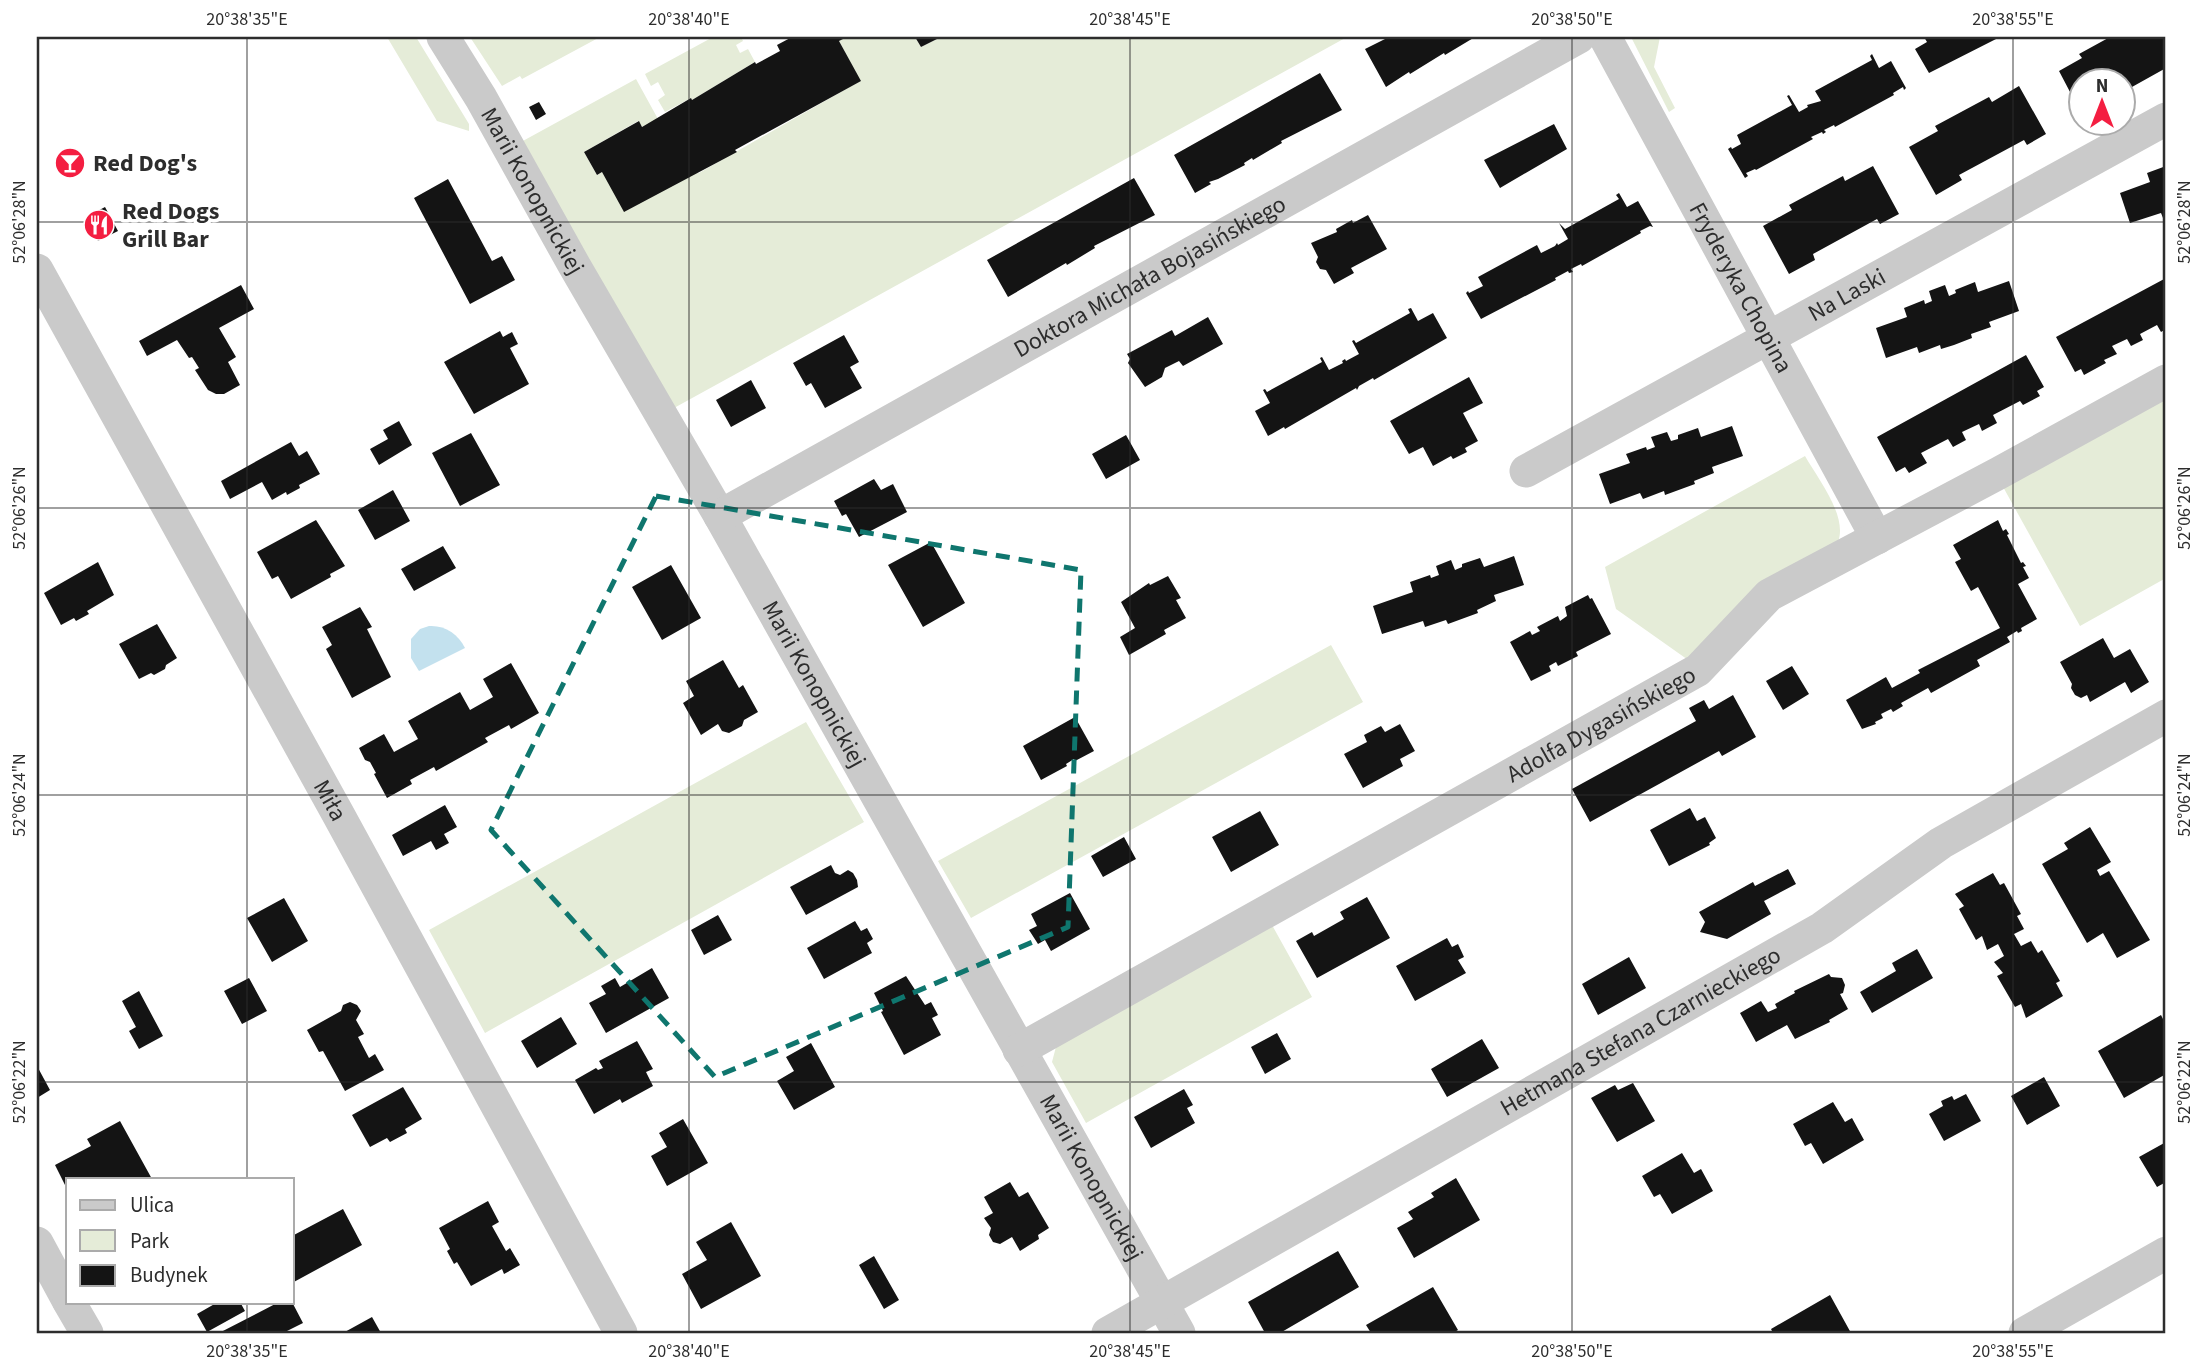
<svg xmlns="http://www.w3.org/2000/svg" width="2203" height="1370" font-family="'Source Sans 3',sans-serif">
<rect width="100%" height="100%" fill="#fff"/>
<path fill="#e5ecd8" d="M387,37H416L469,124V131L437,121Z
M470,37H600L522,79L520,76L502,86Z
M713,37H741L743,41L736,45L740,53L748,49L755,62L692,100L691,98L665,112L658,100L665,95L658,82L651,86L645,74Z
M845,37H915L921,47L941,37H1347L674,408L521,142L636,79L658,119L642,127L638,121L584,152L597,175L602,172L699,173L860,81L839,41Z
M1631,37H1660L1654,67L1675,108L1669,112Z
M2166,394V578L2080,626L2002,485Z
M1805,456C1818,479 1848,516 1838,542L1691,662L1616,609L1605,567Z
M1331,645L1363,702L971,918L938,861Z
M806,722L864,822L485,1033L429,930Z
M1272,925L1312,997L1086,1123L1052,1062L1057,1043Z"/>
<path fill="#c3e1ee" d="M429,626C445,625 458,634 465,648L419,671L411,658V639L420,629Z"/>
<path fill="#141414" d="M792,37H847L839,41L861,81L735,150L737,152L624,212L602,172L597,175L584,152L639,121L642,127L691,98L692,100L755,62L756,64L780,51L777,45Z
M915,37H941L921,47Z
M1389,37H1475L1445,55L1444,53L1410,74L1409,72L1386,87L1365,49Z
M1924,37H2000L1929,73L1915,49L1927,42Z
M2110,37H2166V68L2123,92V80H2080V111L2059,71L2082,58L2079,54Z
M1872,54L1879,68L1891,61L1906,88L1904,90L1903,87L1893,93L1894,95L1835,127L1834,125L1824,130L1826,132L1823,134L1822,132L1811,137L1813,139L1756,170L1755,169L1746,173L1748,176L1745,178L1728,149L1731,147L1732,149L1741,144L1737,135L1792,105L1787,96L1789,95L1799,112L1808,107L1807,105L1821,101L1815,91L1872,60L1870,56Z
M1320,73L1342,110L1281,141L1282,143L1253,160L1252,158L1244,163L1245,165L1218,179L1209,182L1211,184L1195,193L1174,155Z
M2019,86L2046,134L2027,145L2024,140L1959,175L1962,180L1936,195L1909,147L1938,131L1935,126L1989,97L1992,102Z
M539,102L546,114L536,120L529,107Z
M1554,124L1567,149L1500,188L1484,160Z
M1873,166L1899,214L1880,224L1877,219L1813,254L1815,260L1789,274L1763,226L1792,210L1789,205L1843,176L1845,181Z
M2166,166V217L2163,218L2161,213L2130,223L2120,193L2150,182L2147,173Z
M1134,178L1155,215L1094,246L1095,248L1067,265L1066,263L1008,297L987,260Z
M448,179L492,261L502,256L515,280L470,304L414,198Z
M1619,193L1627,207L1638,201L1653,227L1650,226L1640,231L1641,233L1582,266L1581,264L1571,269L1573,272L1569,273L1568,271L1555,278L1556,280L1481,319L1466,293L1468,291L1469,293L1483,286L1478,277L1537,245L1541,253L1555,246L1557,243L1558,245L1568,239L1559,223L1565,229L1619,199L1616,195Z
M105,207L118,231L98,241L86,217Z
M1368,215L1387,249L1351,268L1354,273L1334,284L1326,270L1320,269L1316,262L1318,257L1311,243L1337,232L1336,229L1352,220L1353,223Z
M2166,278V329L2161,332L2157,325L2140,334L2143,340L2131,346L2127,339L2112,346L2117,354L2104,360L2106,363L2084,375L2081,369L2075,372L2056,337Z
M2009,281L2019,311L1989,322L1991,327L1971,334L1972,338L1954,345L1941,349L1940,345L1919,353L1917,347L1886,358L1876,328L1907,317L1904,308L1924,300L1925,304L1932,301L1929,291L1945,285L1949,296L1956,293L1955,290L1975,282L1978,292Z
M241,285L254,309L219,328L236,357L228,362L240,385L224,394H216L208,390L195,370L199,368L192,357L189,358L177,340L147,356L139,341Z
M1411,308L1418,321L1433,313L1447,338L1374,380L1373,378L1359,386L1357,390L1356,388L1285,429L1284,427L1268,436L1255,411L1270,403L1263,390L1265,389L1267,392L1322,362L1320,358L1322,357L1329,370L1343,363L1342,361L1345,359L1346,361L1359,354L1352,341L1354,340L1356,343L1410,313L1408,309Z
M1208,317L1223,344L1183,366L1179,361L1165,368L1162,377L1145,387L1128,363L1130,359L1127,354L1172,330L1175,336Z
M500,331L503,337L512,332L518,344L510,348L529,384L474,414L444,362Z
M844,335L859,362L850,367L862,388L825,408L811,383L806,386L793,363Z
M2026,355L2044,387L2037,391L2040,396L2023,405L2020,401L1993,415L1997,423L1982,431L1979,424L1962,432L1966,440L1953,447L1948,439L1921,453L1927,463L1909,473L1905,467L1896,472L1877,437Z
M1469,377L1483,403L1463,413L1478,441L1465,448L1467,452L1453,459L1451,456L1433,466L1423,447L1409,454L1390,421Z
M751,380L766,408L731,427L716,400Z
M399,421L412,445L379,465L370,449L388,439L383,430Z
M1732,426L1743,456L1712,467L1714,473L1694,481L1695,484L1665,495L1664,491L1643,499L1640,493L1610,504L1599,474L1630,463L1626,454L1646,447L1647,450L1655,447L1651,437L1667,432L1671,441L1678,439V435L1698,428L1701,437Z
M471,433L500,485L460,506L432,453Z
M1126,435L1140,460L1106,479L1092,454Z
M291,442L299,456L307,451L320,474L299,485L300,488L287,495L286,492L272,500L262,482L230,499L221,481Z
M874,479L881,490L893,484L907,512L859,537L846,514L842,516L834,501Z
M393,490L410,521L375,540L358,510Z
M316,520L345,566L330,574L331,577L291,599L278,576L272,579L257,552Z
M1998,520L2003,531L2006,529L2009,534L2007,535L2021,563L2023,562L2026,566L2023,567L2029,578L2018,584L2037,619L2021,628L2022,631L2018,633L2017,631L2007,637L2010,642L1977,660L1980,666L1931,693L1928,688L1901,703L1903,706L1893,712L1891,709L1881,714L1883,718L1875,722L1876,724L1862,729L1846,700L1886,677L1892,688L1920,673L1918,670L2000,628L1978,587L1971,591L1955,562L1961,559L1953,545Z
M931,542L965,603L923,627L888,565Z
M443,546L456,568L414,591L401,569Z
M1514,556L1524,585L1494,595L1496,601L1477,610L1478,613L1448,624L1446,620L1425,627L1423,621L1382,634L1373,606L1413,592L1410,582L1430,575L1431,578L1439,575L1436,566L1451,560L1455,570L1462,567V564L1480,558L1484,567Z
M98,562L114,595L87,611L89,614L76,621L74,618L61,625L44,593Z
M671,565L701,618L662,640L632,587Z
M1168,576L1181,598L1176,600L1186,618L1164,630L1166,634L1129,655L1120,637L1135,628L1121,602L1149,583L1150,585Z
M1588,595L1590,599L1592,598L1611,634L1576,652L1578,656L1558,666L1556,662L1549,666L1551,671L1531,681L1510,642L1530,631L1532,635L1540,631L1537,627L1558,616L1560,621L1567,616L1565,607Z
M360,607L372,627L367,629L391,677L352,698L326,649L332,645L322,627Z
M157,624L177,658L166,665L165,669L154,675L151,673L139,679L119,644Z
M2103,638L2114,658L2130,649L2149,682L2131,693L2125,682L2090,702L2087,695L2081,698L2075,695L2071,688L2072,684L2060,662Z
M723,660L739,688L743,685L758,712L744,720L742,726L729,733L722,731L718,724L701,735L683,703L694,696L686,681Z
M511,663L539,713L511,729L509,725L485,738L488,742L436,771L434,767L410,780L412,784L387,798L374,774L376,773L370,762L365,760L359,748L384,734L394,752L418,739L408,721L460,692L470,710L493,697L483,679Z
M1792,666L1809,694L1783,710L1766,681Z
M1733,695L1756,737L1722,756L1719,751L1590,822L1572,789L1696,721L1689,708L1704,700L1709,709Z
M1075,717L1094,751L1075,761L1074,759L1066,764L1067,766L1041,780L1023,746Z
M1400,724L1415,751L1400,759L1403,766L1363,788L1344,754L1367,742L1364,735L1381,726L1385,732Z
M445,805L457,827L444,834L449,843L436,850L431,841L403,856L392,835Z
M1690,808L1697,821L1705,817L1716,838L1709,843L1710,845L1669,866L1650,830Z
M1260,811L1279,845L1231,872L1212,837Z
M2090,827L2111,862L2097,870L2100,876L2109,871L2150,940L2117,958L2103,933L2087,943L2042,864L2068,849L2064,843Z
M1124,837L1136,859L1103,877L1091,856Z
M831,865L835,873L840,875L848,870L853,873L857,880L858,887L806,915L790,887Z
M1788,869L1796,884L1764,901L1771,914L1727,939L1700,932L1705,922L1699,912L1753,882L1755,886Z
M1993,873L2000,885L2004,883L2021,914L2017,916L2024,929L2014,934L2021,946L2031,941L2038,953L2042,950L2060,981L2056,983L2063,996L2026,1018L2021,1004L2015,1007L1997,976L2003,973L1994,962L2004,956L1998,944L1987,950L1982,936L1976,940L1959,909L1964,906L1955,894Z
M1070,893L1090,929L1051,951L1045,940L1038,944L1029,930L1037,926L1031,914Z
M1367,897L1390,938L1317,978L1296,941L1312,932L1314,936L1344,919L1340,912Z
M284,898L308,941L272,962L247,918Z
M718,915L732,940L704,955L691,930Z
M855,921L861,931L867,928L873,939L867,943L872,953L824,979L807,948Z
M1447,938L1452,947L1458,944L1464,957L1458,960L1466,973L1415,1001L1396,966Z
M1917,949L1933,978L1872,1013L1860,992L1896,971L1892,963Z
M1629,957L1646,988L1598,1015L1582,984Z
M652,968L669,998L606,1033L589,1003L606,994L601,986L615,978L620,987Z
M1829,974L1831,977L1842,978L1845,985L1843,993L1840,994L1848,1009L1829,1020L1830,1022L1795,1039L1787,1025L1756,1042L1740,1013L1761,1001L1768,1012L1777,1008L1775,1004L1795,993L1794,991Z
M906,976L925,1005L931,1002L938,1015L932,1018L941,1035L904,1055L881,1012L883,1011L874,993Z
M249,978L267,1011L242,1024L224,991Z
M139,991L163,1036L139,1049L129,1031L136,1027L122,1001Z
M350,1002L357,1005L361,1011L356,1020L364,1034L358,1037L369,1058L375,1054L384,1070L345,1091L323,1051L319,1052L307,1030L341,1011L343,1005Z
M2161,1015L2166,1025V1074L2124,1098L2098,1051Z
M561,1017L577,1044L537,1068L521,1041Z
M1277,1033L1291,1059L1265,1074L1251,1047Z
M1482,1039L1499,1068L1447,1097L1431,1069Z
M637,1041L653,1069L646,1072L653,1086L622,1103L620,1099L594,1114L575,1080L596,1068L598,1070L603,1068L599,1061Z
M811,1043L835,1087L794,1110L777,1081L794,1071L786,1057Z
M37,1066L50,1090L37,1098Z
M2044,1077L2060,1106L2027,1125L2011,1096Z
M1633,1083L1655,1121L1617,1142L1591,1098L1615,1085L1618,1090Z
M403,1087L422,1119L405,1129L407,1133L390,1142L387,1138L370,1147L352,1115Z
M1184,1089L1193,1105L1187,1108L1195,1123L1151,1148L1134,1117Z
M1966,1094L1981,1121L1944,1141L1929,1114L1943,1106L1941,1101L1952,1096L1954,1100Z
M1833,1102L1845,1122L1852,1118L1864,1140L1823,1164L1811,1143L1805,1146L1793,1124Z
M683,1119L708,1163L667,1186L651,1156L667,1147L659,1133Z
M120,1121L152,1179H68V1191L55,1165L91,1146L87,1139Z
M2166,1142V1182L2157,1187L2139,1157Z
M1682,1153L1694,1173L1701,1169L1713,1191L1672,1214L1660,1194L1654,1197L1642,1176Z
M1456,1178L1480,1220L1414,1258L1397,1228L1413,1219L1408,1212L1434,1197L1431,1193Z
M1010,1182L1019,1197L1028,1192L1049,1228L1038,1235L1039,1239L1020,1251L1012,1237L1000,1244L993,1242L989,1235L991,1228L984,1218L993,1213L984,1197Z
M488,1201L499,1222L492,1226L506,1251L510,1248L520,1265L504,1274L502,1269L471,1286L457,1262L454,1264L447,1251L450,1249L439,1228Z
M343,1209L362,1245L292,1283V1236Z
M731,1222L761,1276L701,1309L682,1274L707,1260L696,1242Z
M1338,1251L1359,1287L1280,1333H1265L1248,1302Z
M874,1256L899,1300L884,1309L859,1265Z
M1433,1287L1458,1330L1453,1333H1371L1366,1325Z
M1830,1295L1851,1333H1773L1771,1329Z
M218,1302H240L245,1311L207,1332L197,1314Z
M279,1302H292L303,1323L283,1333H219Z
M372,1317L381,1333H343Z"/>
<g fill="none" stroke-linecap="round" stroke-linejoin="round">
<g stroke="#cacaca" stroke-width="33">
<path id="s1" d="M443,37L481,98L574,265L720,516L1179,1333"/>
<path id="s2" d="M1605,37L1877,538"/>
<path id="s3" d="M37,270L338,814L621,1333"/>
<path id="s4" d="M1526,471L2166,119"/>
<path id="s5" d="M720,516L1579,37"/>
<path id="s6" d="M1019,1050L1698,670L1769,595L1999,473L2166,381"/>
<path d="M37,1243L68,1300"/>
<path d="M69,1302L87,1333"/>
<path id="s7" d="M1108,1333L1822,928L1941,843L2166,716"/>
<path d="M2025,1333L2166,1253"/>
</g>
</g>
<path fill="none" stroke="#0f766e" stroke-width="5" stroke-dasharray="14 9" stroke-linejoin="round" d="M656,496L1081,570L1068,927L715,1077L491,830Z"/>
<path fill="none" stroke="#2d2d2d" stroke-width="2" stroke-opacity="0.45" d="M247,37V1179M689,37V1333M1130,37V1333M1572,37V1333M2013,37V1333M37,222H2166M37,508H2166M37,795H2166M37,1082H2166M247,1302V1333"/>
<defs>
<g id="bar-disc" transform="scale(1.575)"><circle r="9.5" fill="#f41e41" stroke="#fff"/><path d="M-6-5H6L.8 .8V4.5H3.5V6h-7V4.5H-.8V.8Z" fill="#fff"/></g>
<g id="restaurant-disc" transform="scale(1.575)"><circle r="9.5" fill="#f41e41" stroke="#fff"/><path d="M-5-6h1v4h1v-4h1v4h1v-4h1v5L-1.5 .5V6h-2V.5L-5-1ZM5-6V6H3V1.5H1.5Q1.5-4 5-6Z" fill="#fff"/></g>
</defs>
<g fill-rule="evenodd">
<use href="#bar-disc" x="70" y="163"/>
<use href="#restaurant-disc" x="99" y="225"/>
</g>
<g text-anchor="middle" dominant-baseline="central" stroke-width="7" stroke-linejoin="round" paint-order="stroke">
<g font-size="24" font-weight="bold" fill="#2d2d2d" stroke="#fff" text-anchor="start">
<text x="93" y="163">Red Dog's</text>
<text x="122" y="211">Red Dogs<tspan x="122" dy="28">Grill Bar</tspan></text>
</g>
<g font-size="24" fill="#2d2d2d" stroke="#fff">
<text stroke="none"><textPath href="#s1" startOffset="178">Marii Konopnickiej</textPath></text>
<text stroke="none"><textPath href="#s5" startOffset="492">Doktora Michała Bojasińskiego</textPath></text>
<text stroke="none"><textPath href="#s2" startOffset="285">Fryderyka Chopina</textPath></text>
<text stroke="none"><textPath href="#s4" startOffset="366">Na Laski</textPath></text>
<text stroke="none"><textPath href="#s1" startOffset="746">Marii Konopnickiej</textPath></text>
<text stroke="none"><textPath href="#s6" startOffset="667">Adolfa Dygasińskiego</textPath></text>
<text stroke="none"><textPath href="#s3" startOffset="606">Miła</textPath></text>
<text stroke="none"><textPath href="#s7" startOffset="612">Hetmana Stefana Czarnieckiego</textPath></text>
<text stroke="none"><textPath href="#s1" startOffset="1312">Marii Konopnickiej</textPath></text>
</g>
</g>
<rect width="2203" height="1370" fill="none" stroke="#ffffff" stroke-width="77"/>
<rect x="66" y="1178" width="228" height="126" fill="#ffffff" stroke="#ababab" stroke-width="2"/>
<rect x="80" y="1200" width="35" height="10" fill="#cacaca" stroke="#ababab" stroke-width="2"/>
<text x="130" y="1212" font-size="21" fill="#2d2d2d">Ulica</text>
<rect x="80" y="1230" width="35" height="21" fill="#e5ecd8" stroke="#ababab" stroke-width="2"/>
<text x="130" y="1248" font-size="21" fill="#2d2d2d">Park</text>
<rect x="80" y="1265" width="35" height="21" fill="#141414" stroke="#ababab" stroke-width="2"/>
<text x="130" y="1282" font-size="21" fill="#2d2d2d">Budynek</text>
<g transform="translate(2102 102)"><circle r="33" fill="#ffffff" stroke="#ababab" stroke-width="2"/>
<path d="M0-5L12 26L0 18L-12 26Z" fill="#f41e41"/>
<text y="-10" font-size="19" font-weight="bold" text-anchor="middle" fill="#2d2d2d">N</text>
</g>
<rect x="38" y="38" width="2126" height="1294" fill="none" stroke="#2d2d2d" stroke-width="2.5"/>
<g font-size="18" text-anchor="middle" fill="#2d2d2d">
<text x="247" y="25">20°38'35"E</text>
<text x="689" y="25">20°38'40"E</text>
<text x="1130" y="25">20°38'45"E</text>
<text x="1572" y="25">20°38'50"E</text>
<text x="2013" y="25">20°38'55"E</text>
<text transform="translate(19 222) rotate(-90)" y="6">52°06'28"N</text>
<text transform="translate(2184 222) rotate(-90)" y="6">52°06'28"N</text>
<text transform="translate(19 508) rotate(-90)" y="6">52°06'26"N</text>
<text transform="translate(2184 508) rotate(-90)" y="6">52°06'26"N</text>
<text transform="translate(19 795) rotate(-90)" y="6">52°06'24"N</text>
<text transform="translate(2184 795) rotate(-90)" y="6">52°06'24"N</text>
<text transform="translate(19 1082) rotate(-90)" y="6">52°06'22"N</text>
<text transform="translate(2184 1082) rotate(-90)" y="6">52°06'22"N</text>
<text x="247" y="1357">20°38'35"E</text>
<text x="689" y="1357">20°38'40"E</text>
<text x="1130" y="1357">20°38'45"E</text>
<text x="1572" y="1357">20°38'50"E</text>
<text x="2013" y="1357">20°38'55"E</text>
</g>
</svg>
